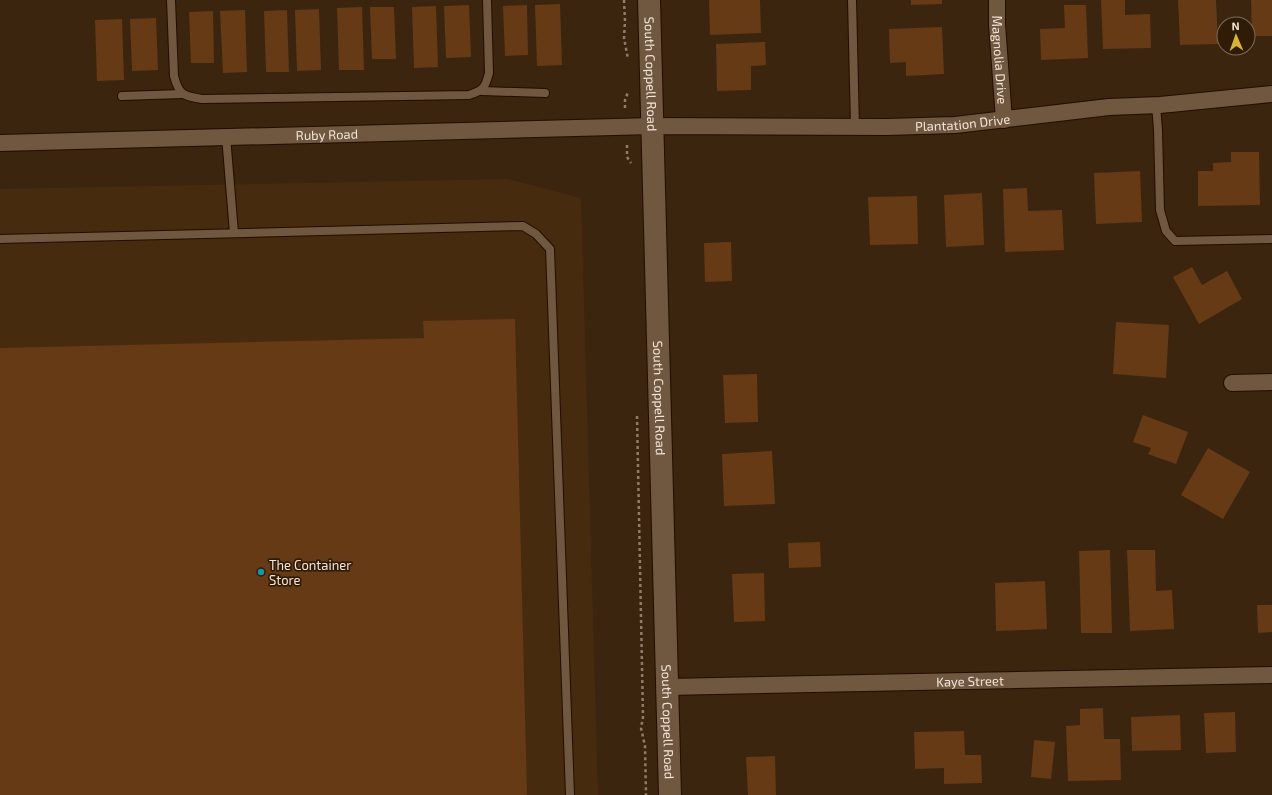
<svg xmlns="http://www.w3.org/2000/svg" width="1272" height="795" font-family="'Exo 2',sans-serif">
<rect width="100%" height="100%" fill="#3b250f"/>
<path fill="#462b0f" d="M508,179L581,198L598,795H0V189Z"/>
<path fill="#663a15" d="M709,0H760L761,33L710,35Z
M911,0H942V4L911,5Z
M1101,0H1125V15L1150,14L1151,48L1103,49Z
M1178,0H1216L1218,44L1180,45Z
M1251,0H1272V36H1252Z
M560,4L562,65L537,66L535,5Z
M469,5L471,57L446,58L444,6Z
M527,5L528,55L505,56L503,6Z
M1064,5H1086L1088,58L1041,60L1040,29L1065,28Z
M436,6L438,67L414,68L412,7Z
M362,7L364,70H339L337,8Z
M370,7H394L396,59H372Z
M319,9L321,70L297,71L295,10Z
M245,10L247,72L223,73L220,11Z
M287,10L289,72H266L264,11Z
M213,11L214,63H191L189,12Z
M156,18L158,70L132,71L130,19Z
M122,19L124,80L97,81L95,20Z
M942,27L944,74L906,76V62L890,63L889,29Z
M765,42L766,65L751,66V90L717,91L716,44Z
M1231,152H1259L1260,205L1198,206V171H1213V163L1231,162Z
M1140,171L1142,222L1096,224L1094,173Z
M1027,188L1028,211L1062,210L1064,250L1005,252L1003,189Z
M982,193L984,245L946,247L944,195Z
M917,196L918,244L870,245L868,197Z
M731,242L732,281L705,282L704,243Z
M1192,267L1202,285L1227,271L1242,299L1199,324L1173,277Z
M515,319L527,795H0V348L424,338L423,321Z
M1116,322L1169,325L1166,378L1113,374Z
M757,374L758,422L725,423L723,375Z
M1143,415L1188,432L1176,464L1148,454L1151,448L1133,442Z
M1208,448L1250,472L1223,519L1181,495Z
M772,451L775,504L724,506L722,454Z
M820,542L821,567L789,568L788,543Z
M1110,550L1112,633H1081L1079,551Z
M1127,550H1155L1156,591L1172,590L1174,629L1130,631Z
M764,573L765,621L734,622L732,574Z
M1045,581L1047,629L996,631L995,583Z
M1257,605H1272V632L1258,633Z
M1103,708L1104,739H1120L1121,780L1068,781L1066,726L1080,725V709Z
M1235,712L1236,752L1206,753L1204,713Z
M1180,715L1181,750L1132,751L1131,717Z
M964,731L965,755H981L982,783L944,784V768L915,769L914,732Z
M1034,740L1055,742L1051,779L1031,777Z
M775,756L776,795H748L746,757Z"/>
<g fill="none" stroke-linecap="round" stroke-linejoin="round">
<g stroke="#210d00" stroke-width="10">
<path id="lane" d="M171,0L174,76C179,95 183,96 202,99L469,95C484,90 485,88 489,73L487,0
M852,0L855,127
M482,91L545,93
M122,96L182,94
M1156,105L1158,130L1160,210L1166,231L1175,241L1272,239
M226,136L234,233
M0,239L523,226L536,234L550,249L570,795"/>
</g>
<g stroke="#210d00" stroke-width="18">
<g id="street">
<path id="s1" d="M997,0V24L1004,120"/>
<path id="s2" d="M0,143L653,126L887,127L955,125L1109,107L1160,105L1272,94"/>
<path d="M1232,383L1272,382"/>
<path id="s3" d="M667,687L1272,675"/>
</g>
</g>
<g stroke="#210d00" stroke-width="24">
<g id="secondary">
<path id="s4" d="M649,0L670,795"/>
</g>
</g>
<path stroke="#8f7c6b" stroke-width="2.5" stroke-dasharray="3 3" stroke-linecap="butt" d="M624,0L625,21L624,38L628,59
M625,108V100L628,92
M627,145V157L631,163
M637,416L643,717L641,728L645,746L646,795"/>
<use href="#lane" stroke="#6f5740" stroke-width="8"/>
<use href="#street" stroke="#6f5740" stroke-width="16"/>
<use href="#secondary" stroke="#6f5740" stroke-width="22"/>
</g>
<circle fill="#0f9aa8" stroke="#301b06" stroke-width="1.5" cx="261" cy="572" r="4"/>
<g text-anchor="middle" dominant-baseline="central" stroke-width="3.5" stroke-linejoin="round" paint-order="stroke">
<g font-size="13" fill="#f3e4d8" stroke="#301b06">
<text stroke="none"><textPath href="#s1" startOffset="60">Magnolia Drive</textPath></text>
<text stroke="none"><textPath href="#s4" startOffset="74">South Coppell Road</textPath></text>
<text stroke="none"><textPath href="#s2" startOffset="963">Plantation Drive</textPath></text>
<text stroke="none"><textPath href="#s2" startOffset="327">Ruby Road</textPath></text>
<text stroke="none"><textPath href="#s4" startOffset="398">South Coppell Road</textPath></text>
<text stroke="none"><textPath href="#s3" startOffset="303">Kaye Street</textPath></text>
<text stroke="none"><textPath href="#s4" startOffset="722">South Coppell Road</textPath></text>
</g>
<g font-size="13" fill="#f3e4d8" stroke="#301b06" text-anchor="start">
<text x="269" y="565">The Container<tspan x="269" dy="15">Store</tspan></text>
</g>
</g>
<g transform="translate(1236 36) rotate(358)"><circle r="19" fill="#301b06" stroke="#7e6b5a"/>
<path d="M0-3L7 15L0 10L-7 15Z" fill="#d7b434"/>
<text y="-6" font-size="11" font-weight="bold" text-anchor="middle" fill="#f3e4d8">N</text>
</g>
</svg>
